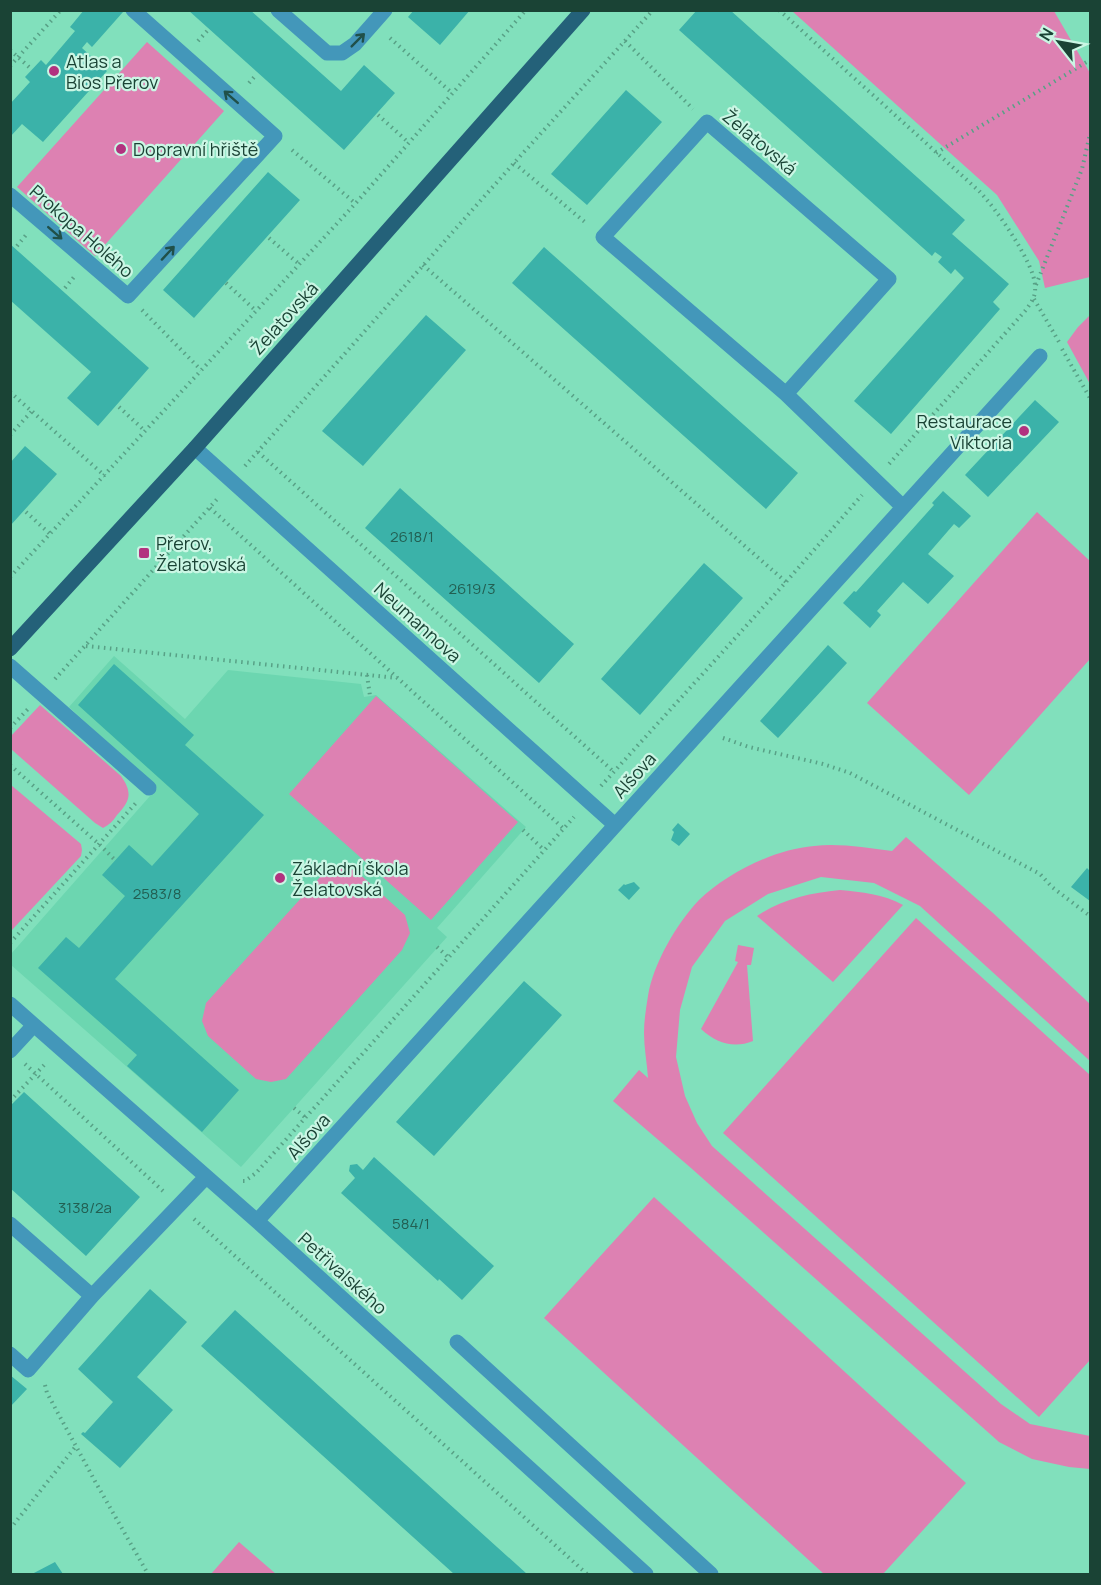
<svg xmlns="http://www.w3.org/2000/svg" width="1101" height="1585" font-family="Manrope,sans-serif">
<rect width="100%" height="100%" fill="#81e0bc"/>
<path fill="#6cd6b0" d="M114,656L185,719L228,670L361,684L364,697L376,695L526,827L437,928L447,937L241,1167L11,965V954L157,788L69,707Z"/>
<path fill="#dd81b2" d="M792,11H1054L1090,73V277L1045,288L1039,261L997,195Z
M147,42L224,111L95,256L17,187Z
M1090,315V384L1067,342L1078,327Z
M1037,512L1090,561V659L969,795L867,703Z
M376,696L518,822L431,920L289,794Z
M40,705L121,776C133,793 130,801 117,815C113,821 109,825 103,828L95,823L11,749V736Z
M11,785L81,844L82,850L81,856L11,931Z
M906,837L993,913L1090,1004V1061L920,906L874,883L821,877L768,894L725,921L692,967L680,1010L676,1057L685,1096L697,1123L712,1146L1001,1404L1030,1424L1090,1436V1469L1069,1467L1032,1459L999,1442L691,1168L613,1101L639,1070L648,1078C647,1063 644,1048 644,1033C644,1021 646,1008 648,996C653,964 677,923 699,900C727,873 775,849 814,846C840,843 866,848 892,851Z
M338,867L355,870L405,915L410,933L402,950L286,1079L271,1082L256,1079L208,1036L202,1021L206,1003L323,874Z
M840,890C862,892 883,894 903,905L833,982L757,916C782,899 810,893 840,890Z
M916,918L1090,1075V1360L1039,1417L723,1133Z
M738,945L754,948L751,965H747L753,1041C734,1049 716,1043 701,1029L738,962L735,961Z
M654,1197L966,1483L883,1574H824L544,1318Z
M239,1542L276,1574H211Z"/>
<path fill="#3bb2a9" d="M84,10L123,12L92,47L87,42L82,48L107,71L43,142L22,124L10,137V104L30,82L25,77L41,60L46,65L75,31L70,27Z
M188,10H250L341,91L364,65L395,93L344,150Z
M414,10H470L440,45L408,17Z
M697,10H730L965,220L952,234L1009,284L993,302L1000,309L891,434L854,401L964,278L955,269L951,274L938,262L942,257L935,252L932,256L679,30Z
M626,90L662,122L587,205L551,174Z
M268,172L300,200L194,318L163,290Z
M10,244L149,368L98,426L67,398L91,372L10,300Z
M544,247L798,473L766,509L512,283Z
M426,315L466,350L363,466L322,431Z
M1035,400L1059,422L988,497L965,475Z
M25,446L57,474L10,526V463Z
M400,488L574,644L539,683L365,528Z
M943,491L971,516L959,528L954,524L928,554L954,576L928,604L903,582L877,611L881,615L870,628L843,603L854,591L856,592L934,505L932,503Z
M704,563L743,598L640,715L601,679Z
M828,645L847,663L778,738L760,721Z
M114,664L194,735L185,745L264,815L115,979L239,1090L202,1132L127,1066L137,1055L38,968L66,937L79,948L125,896L102,875L129,845L152,866L199,814L78,705Z
M678,823L690,834L679,846L671,840L674,832L672,830Z
M1087,868L1090,871V901L1071,887Z
M634,882L640,888L629,900L618,890L624,884L625,885Z
M524,981L562,1015L434,1156L396,1122Z
M24,1092L140,1197L86,1256L10,1188V1106Z
M374,1157L494,1266L462,1300L439,1279L438,1281L341,1193L355,1178L349,1171L350,1165L357,1164L363,1170Z
M150,1289L187,1322L137,1377L173,1410L120,1468L81,1434L83,1432L85,1433L113,1402L78,1369Z
M235,1310L395,1455L527,1574H454L201,1346Z
M10,1375L27,1389L10,1407Z
M55,1562L63,1574H32Z"/>
<g fill="none" stroke-linecap="round" stroke-linejoin="round">
<path stroke="#58a186" stroke-width="4" stroke-dasharray="1.5 4.5" stroke-linecap="butt" d="M779,10L979,191C995,207 1035,264 1035,286C1036,297 1031,303 1025,311L889,464
M390,38L452,93
M198,41L208,30
M625,41L693,109
M10,50L29,67
M10,66L61,10
M249,83L256,75
M378,115L409,143
M292,150L355,203
M936,153L1090,60
M514,163L586,223
M269,238L299,264
M17,246L26,235
M423,265L786,582
M226,283L256,311
M1036,285L1082,169L1090,134
M65,288L74,277
M1034,299L1059,342
M142,310L201,370
M1062,349L1090,398
M10,392L105,476
M119,407L145,431
M10,435L32,411
M258,452L614,772
M245,466L514,163L653,10
M210,508L564,829
M26,512L50,534
M10,577L355,204L526,10
M86,646L397,678
M367,675L370,696
M55,679L219,497
M10,728L28,709
M723,738L749,747L823,764L850,773L1040,874L1052,887L1090,916
M10,765L100,845L115,860
M601,786L786,582L862,495
M523,830L544,850
M10,943L136,803
M437,947L449,958
M25,1064L163,1191
M10,1101L47,1062
M294,1108L306,1118
M243,1181H245L256,1173L574,817
M194,1219L587,1574
M45,1385L47,1393L96,1483L148,1574
M10,1529L76,1446"/>
<path stroke="#4397ba" stroke-width="15" d="M278,10L327,53H342L355,44L385,10
M707,122L889,279L786,394L603,237Z
M10,195L128,296L275,136L133,10
M786,394L903,507
M195,448L615,825
M10,666L149,788
M10,1004L257,1221L646,1574
M10,1051L34,1025
M257,1221L1040,356
M10,1224L92,1296
M457,1342L711,1574
M10,1354L28,1370L92,1296L206,1177"/>
<path stroke="#246179" stroke-width="15" d="M10,649L195,448L583,10"/>
</g>
<defs><path id="oneway-shaft" d="M-6 0H5M1.5-3L5.5 0L1.5 3" fill="none" stroke-width="1.6" stroke-linecap="round" stroke-linejoin="round" transform="scale(1.5)"/></defs>
<g stroke="#205049">
<use href="#oneway-shaft" transform="translate(358 40) rotate(-45)"/>
<use href="#oneway-shaft" transform="translate(231 97) rotate(-139)"/>
<use href="#oneway-shaft" transform="translate(55 233) rotate(41)"/>
<use href="#oneway-shaft" transform="translate(168 253) rotate(-47)"/>
</g>
<g fill="#b2327f" stroke="#caf6e4" stroke-width="2">
<circle cx="54" cy="71" r="6"/>
<circle cx="121" cy="149" r="6"/>
<circle cx="1024" cy="431" r="6"/>
<rect x="138" y="547" width="12" height="12" rx="3"/>
<circle cx="280" cy="878" r="6"/>
</g>
<g text-anchor="middle" dominant-baseline="central" stroke-width="4.5" stroke-linejoin="round" paint-order="stroke">
<g font-size="15" fill="#225f52">
<text x="412" y="536">2618/1</text>
<text x="472" y="588">2619/3</text>
<text x="157" y="893">2583/8</text>
<text x="85" y="1207">3138/2a</text>
<text x="411" y="1223">584/1</text>
</g>
<g font-size="18" fill="#1a4335" stroke="#caf6e4" text-anchor="start">
<text x="66" y="61">Atlas a<tspan x="66" dy="21">Bios Přerov</tspan></text>
<text x="133" y="149">Dopravní hřiště</text>
<text x="1012" y="421" text-anchor="end">Restaurace<tspan x="1012" dy="21">Viktoria</tspan></text>
<text x="156" y="543">Přerov,<tspan x="156" dy="21">Želatovská</tspan></text>
<text x="292" y="868">Základní škola<tspan x="292" dy="21">Želatovská</tspan></text>
</g>
<g font-size="18" fill="#1a4335" stroke="#caf6e4">
<text transform="translate(760 142) rotate(40)">Želatovská</text>
<text transform="translate(82 231) rotate(41)">Prokopa Holého</text>
<text transform="translate(284 318) rotate(-48)">Želatovská</text>
<text transform="translate(418 622) rotate(42)">Neumannova</text>
<text transform="translate(634 775) rotate(-48)">Alšova</text>
<text transform="translate(308 1136) rotate(-48)">Alšova</text>
<text transform="translate(343 1273) rotate(42)">Petřivalského</text>
</g>
</g>
<rect width="1101" height="1585" fill="none" stroke="#1a4335" stroke-width="24"/>
<g transform="translate(1059 42) rotate(301)" stroke="#caf6e4" stroke-width="4.5" paint-order="stroke">
<path d="M0-4.5L10 22L0 15L-10 22Z" fill="#1a4335"/>
<text y="-9" font-size="16" font-weight="bold" text-anchor="middle" fill="#1a4335">N</text>
</g>
</svg>
